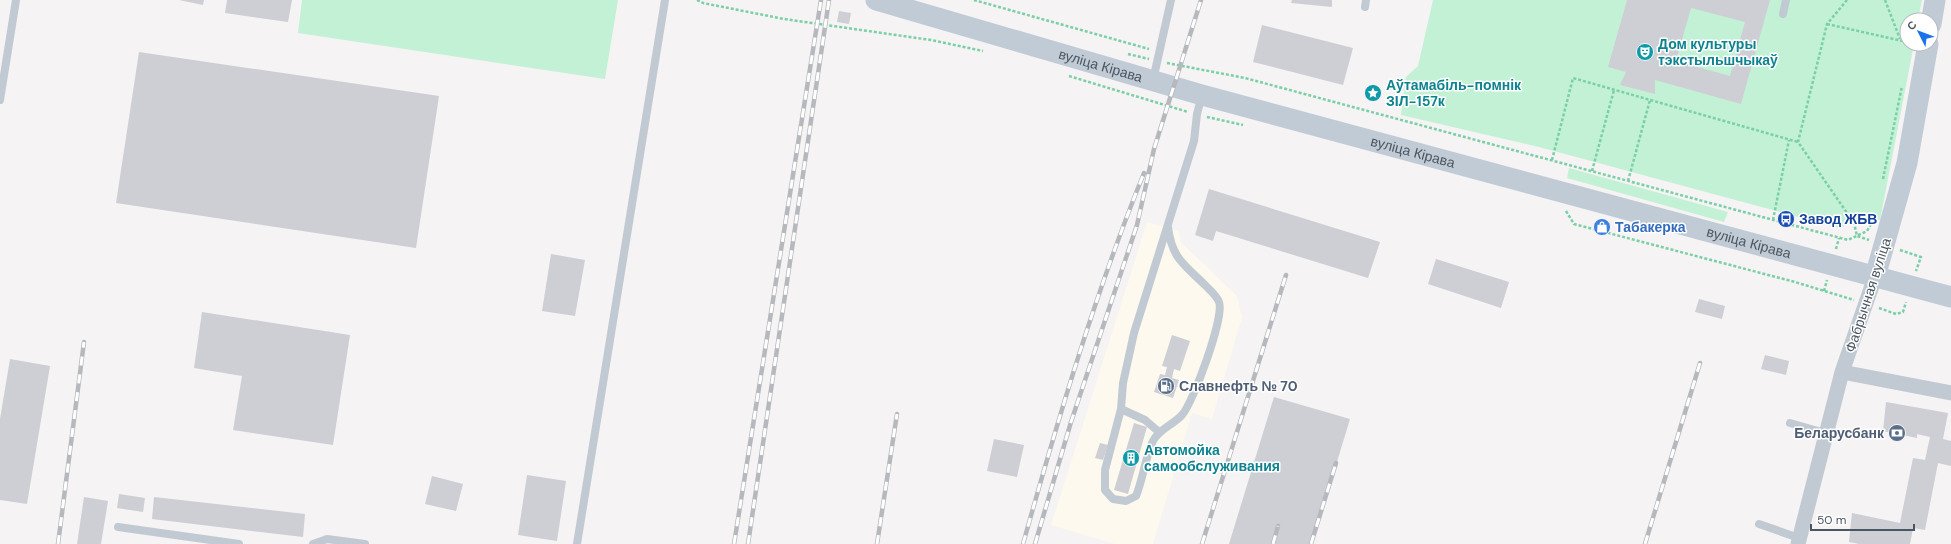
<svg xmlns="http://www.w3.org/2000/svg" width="1951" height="544" font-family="'DM Sans',sans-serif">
<rect width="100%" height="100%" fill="#f5f3f3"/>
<path fill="#fdf9ef" d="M1147,222L1179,231L1181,242L1237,296L1242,317L1212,419L1192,413L1153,544H1115L1051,525Z"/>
<path fill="#c3f1d5" d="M302,0H618L605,79L298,33Z
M1433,0H1922L1918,20H1907V44H1914L1880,220L1868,217L1839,228L1539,147L1401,115L1406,77L1418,66Z
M1569,168L1728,212L1724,222L1567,178Z"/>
<path fill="#cdcfd5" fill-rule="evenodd" d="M179,0H204L203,5Z
M227,0H292L288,22L225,13Z
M1292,0H1332V7L1291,3Z
M1627,0H1770L1741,104L1655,80V94L1620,85L1626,72L1608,67ZM1691,8L1745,22L1730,76L1676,61Z
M839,11L851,13L849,24L837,22Z
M1262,25L1353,48L1343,85L1253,62Z
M139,52L439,96L416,248L116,203Z
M1209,189L1380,242L1368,278L1216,231L1213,241L1195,235Z
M551,254L585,260L575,316L542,311Z
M1436,259L1509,282L1501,308L1428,284Z
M1699,299L1725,306L1722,319L1695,312Z
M202,312L350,335L333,445L233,430L242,376L194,368Z
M1172,335L1190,341L1180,371L1174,369L1172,378L1179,380L1173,398L1154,392L1160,374L1165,375L1167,367L1162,366Z
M1765,355L1789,361L1786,375L1761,369Z
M10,359L50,366L27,504L0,500V419Z
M1274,397L1350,419L1312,544H1229Z
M1886,402L1948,413L1943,439L1951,441V466L1938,463L1925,530L1913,528L1910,544H1859L1849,542L1852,513L1900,523L1913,458L1925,460L1930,437L1917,434V438L1883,431Z
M1134,423L1147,427L1128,494L1114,490Z
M994,439L1024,445L1017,477L987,471Z
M1100,443L1108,445L1103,460L1095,458Z
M527,475L566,481L557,541L518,535Z
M432,476L463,484L456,511L425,504Z
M119,494L145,498L143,512L117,508Z
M84,497L108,501L101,544H77Z
M154,497L305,514L303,537L152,519Z"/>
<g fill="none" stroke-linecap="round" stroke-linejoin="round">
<path stroke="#7ad0a6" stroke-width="2.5" stroke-dasharray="3 2" stroke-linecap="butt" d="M697,0L703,3L784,19L931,40L983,51
M974,0L1149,49
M1847,0L1827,24L1798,142L1854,223L1857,236L1869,240
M1885,0L1900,39
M1827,24L1907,42
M1128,54L1149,59
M1167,63L1245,78L1848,240L1867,231L1871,224
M1069,76L1188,112
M1207,117L1243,125
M1552,160L1573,78L1798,142
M1592,171L1614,90
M1883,179L1902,86
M1628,181L1650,100
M1566,211L1574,224L1795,282L1854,300
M1773,220L1789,140
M1836,249L1839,238
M1900,250L1921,257L1916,271
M1824,291L1827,280
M1879,308L1896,314L1903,312L1906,302"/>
<path stroke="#c1cad2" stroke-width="8" d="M1365,7L1366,0
M1783,14L1786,0
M1153,80L1171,0
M0,100L16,0
M1168,227C1172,259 1184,264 1206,286C1210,290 1217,296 1219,302C1225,316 1193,403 1182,415C1173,425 1159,429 1153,441C1145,458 1143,479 1136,496L1126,501L1113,499L1105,490V470L1121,409L1123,383L1134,333L1194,141L1197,114L1202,95
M1121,409L1145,420L1159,432
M1790,423L1825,433
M1759,524L1799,538
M118,527L239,544
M313,544L327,539L365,544
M577,544L665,0"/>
<path stroke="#c1cad2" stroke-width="15" d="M1842,372L1951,393
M1798,544L1842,372L1875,277"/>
<g stroke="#c1cbd6" stroke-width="21">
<path id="s1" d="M876,0L1202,95L1951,297"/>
<path d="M1931,24L1935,0"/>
<path d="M1875,277L1907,163L1928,44"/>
</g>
<g stroke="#b5b8bd" stroke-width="4.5">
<path id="rail" d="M58,544L84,342
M734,544L821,0
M748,544L829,0
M877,544L897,414
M1023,544C1058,419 1095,294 1144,173
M1035,544L1071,422L1137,225L1154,149L1201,0
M1202,544L1286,275
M1273,544L1278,526
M1311,544L1336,463
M1645,544L1700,363"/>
</g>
<use href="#rail" stroke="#fff" stroke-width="3" stroke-dasharray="9" stroke-linecap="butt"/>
</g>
<defs>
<g id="theatre-disc" transform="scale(0.9)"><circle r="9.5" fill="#0f9aa8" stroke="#fff"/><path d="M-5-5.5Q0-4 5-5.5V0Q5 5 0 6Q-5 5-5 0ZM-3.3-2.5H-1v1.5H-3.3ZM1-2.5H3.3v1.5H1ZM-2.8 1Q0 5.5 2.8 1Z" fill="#fff"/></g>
<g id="sight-disc" transform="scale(0.9)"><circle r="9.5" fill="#0f9aa8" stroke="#fff"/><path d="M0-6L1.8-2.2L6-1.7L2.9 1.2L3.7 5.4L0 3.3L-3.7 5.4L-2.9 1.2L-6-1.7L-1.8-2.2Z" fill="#fff"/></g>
<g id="bus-disc" transform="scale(0.9)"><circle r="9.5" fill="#1a4fb4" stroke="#fff"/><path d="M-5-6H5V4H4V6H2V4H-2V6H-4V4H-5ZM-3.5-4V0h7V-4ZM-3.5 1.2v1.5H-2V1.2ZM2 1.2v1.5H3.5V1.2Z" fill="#fff"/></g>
<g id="shop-disc" transform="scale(0.9)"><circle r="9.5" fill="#3f7fe0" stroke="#fff"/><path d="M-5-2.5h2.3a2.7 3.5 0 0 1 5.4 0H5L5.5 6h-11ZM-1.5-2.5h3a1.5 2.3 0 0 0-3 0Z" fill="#fff"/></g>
<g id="fuel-disc" transform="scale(0.9)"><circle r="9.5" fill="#5c6f8a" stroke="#fff"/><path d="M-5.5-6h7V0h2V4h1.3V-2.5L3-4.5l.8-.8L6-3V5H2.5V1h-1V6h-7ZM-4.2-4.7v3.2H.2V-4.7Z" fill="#fff"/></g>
<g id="bank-disc" transform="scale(0.9)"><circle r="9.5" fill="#5c6f8a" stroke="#fff"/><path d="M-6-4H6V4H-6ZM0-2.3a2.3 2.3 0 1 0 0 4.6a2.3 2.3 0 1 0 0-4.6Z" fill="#fff"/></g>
<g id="building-disc" transform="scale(0.9)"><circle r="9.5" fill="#0f9aa8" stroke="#fff"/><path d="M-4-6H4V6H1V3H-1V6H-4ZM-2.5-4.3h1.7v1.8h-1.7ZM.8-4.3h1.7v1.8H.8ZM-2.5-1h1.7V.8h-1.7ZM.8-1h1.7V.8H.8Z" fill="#fff"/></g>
</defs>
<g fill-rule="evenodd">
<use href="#theatre-disc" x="1645" y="52"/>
<use href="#sight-disc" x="1373" y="93"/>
<use href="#bus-disc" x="1786" y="219"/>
<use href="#shop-disc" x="1602" y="227"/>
<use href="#fuel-disc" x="1166" y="386"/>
<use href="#bank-disc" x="1897" y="433"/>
<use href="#building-disc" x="1131" y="458"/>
</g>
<g text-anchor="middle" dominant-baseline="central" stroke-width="3" stroke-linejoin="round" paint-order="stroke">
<g font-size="14" font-weight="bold" fill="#0d838f" stroke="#fff" text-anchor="start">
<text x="1658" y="44">Дом культуры<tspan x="1658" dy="16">тэкстыльшчыкаў</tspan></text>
<text x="1386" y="85">Аўтамабіль-помнік<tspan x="1386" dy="16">ЗІЛ-157к</tspan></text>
<text x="1144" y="450">Автомойка<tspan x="1144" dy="16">самообслуживания</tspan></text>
</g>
<g font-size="14" fill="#4a5661" stroke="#fff">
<text stroke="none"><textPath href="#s1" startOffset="234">вуліца Кірава</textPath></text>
<text stroke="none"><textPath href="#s1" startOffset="558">вуліца Кірава</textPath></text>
<text stroke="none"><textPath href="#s1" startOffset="906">вуліца Кірава</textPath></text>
<text transform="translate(1868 295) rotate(-72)">Фабрычная вуліца</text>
</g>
<g font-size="14" font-weight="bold" fill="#164399" stroke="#fff" text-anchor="start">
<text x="1799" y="219">Завод ЖБВ</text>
</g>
<g font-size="14" font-weight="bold" fill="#366cbe" stroke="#fff" text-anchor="start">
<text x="1615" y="227">Табакерка</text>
</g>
<g font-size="14" font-weight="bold" fill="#4e5e75" stroke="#fff" text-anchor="start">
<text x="1179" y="386">Славнефть № 70</text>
<text x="1884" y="433" text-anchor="end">Беларусбанк</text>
</g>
</g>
<g transform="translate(1919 32) rotate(312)"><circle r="19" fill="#ffffff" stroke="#b7bbc0"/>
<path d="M0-3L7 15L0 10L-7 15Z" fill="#1a73e8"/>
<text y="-6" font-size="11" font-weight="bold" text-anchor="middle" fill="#4a5661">С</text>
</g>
<path d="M1811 524v6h103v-6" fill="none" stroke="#4a5661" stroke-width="2"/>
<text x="1817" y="524" font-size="12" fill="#4a5661" stroke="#ffffff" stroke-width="3" paint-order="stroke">50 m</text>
</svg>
